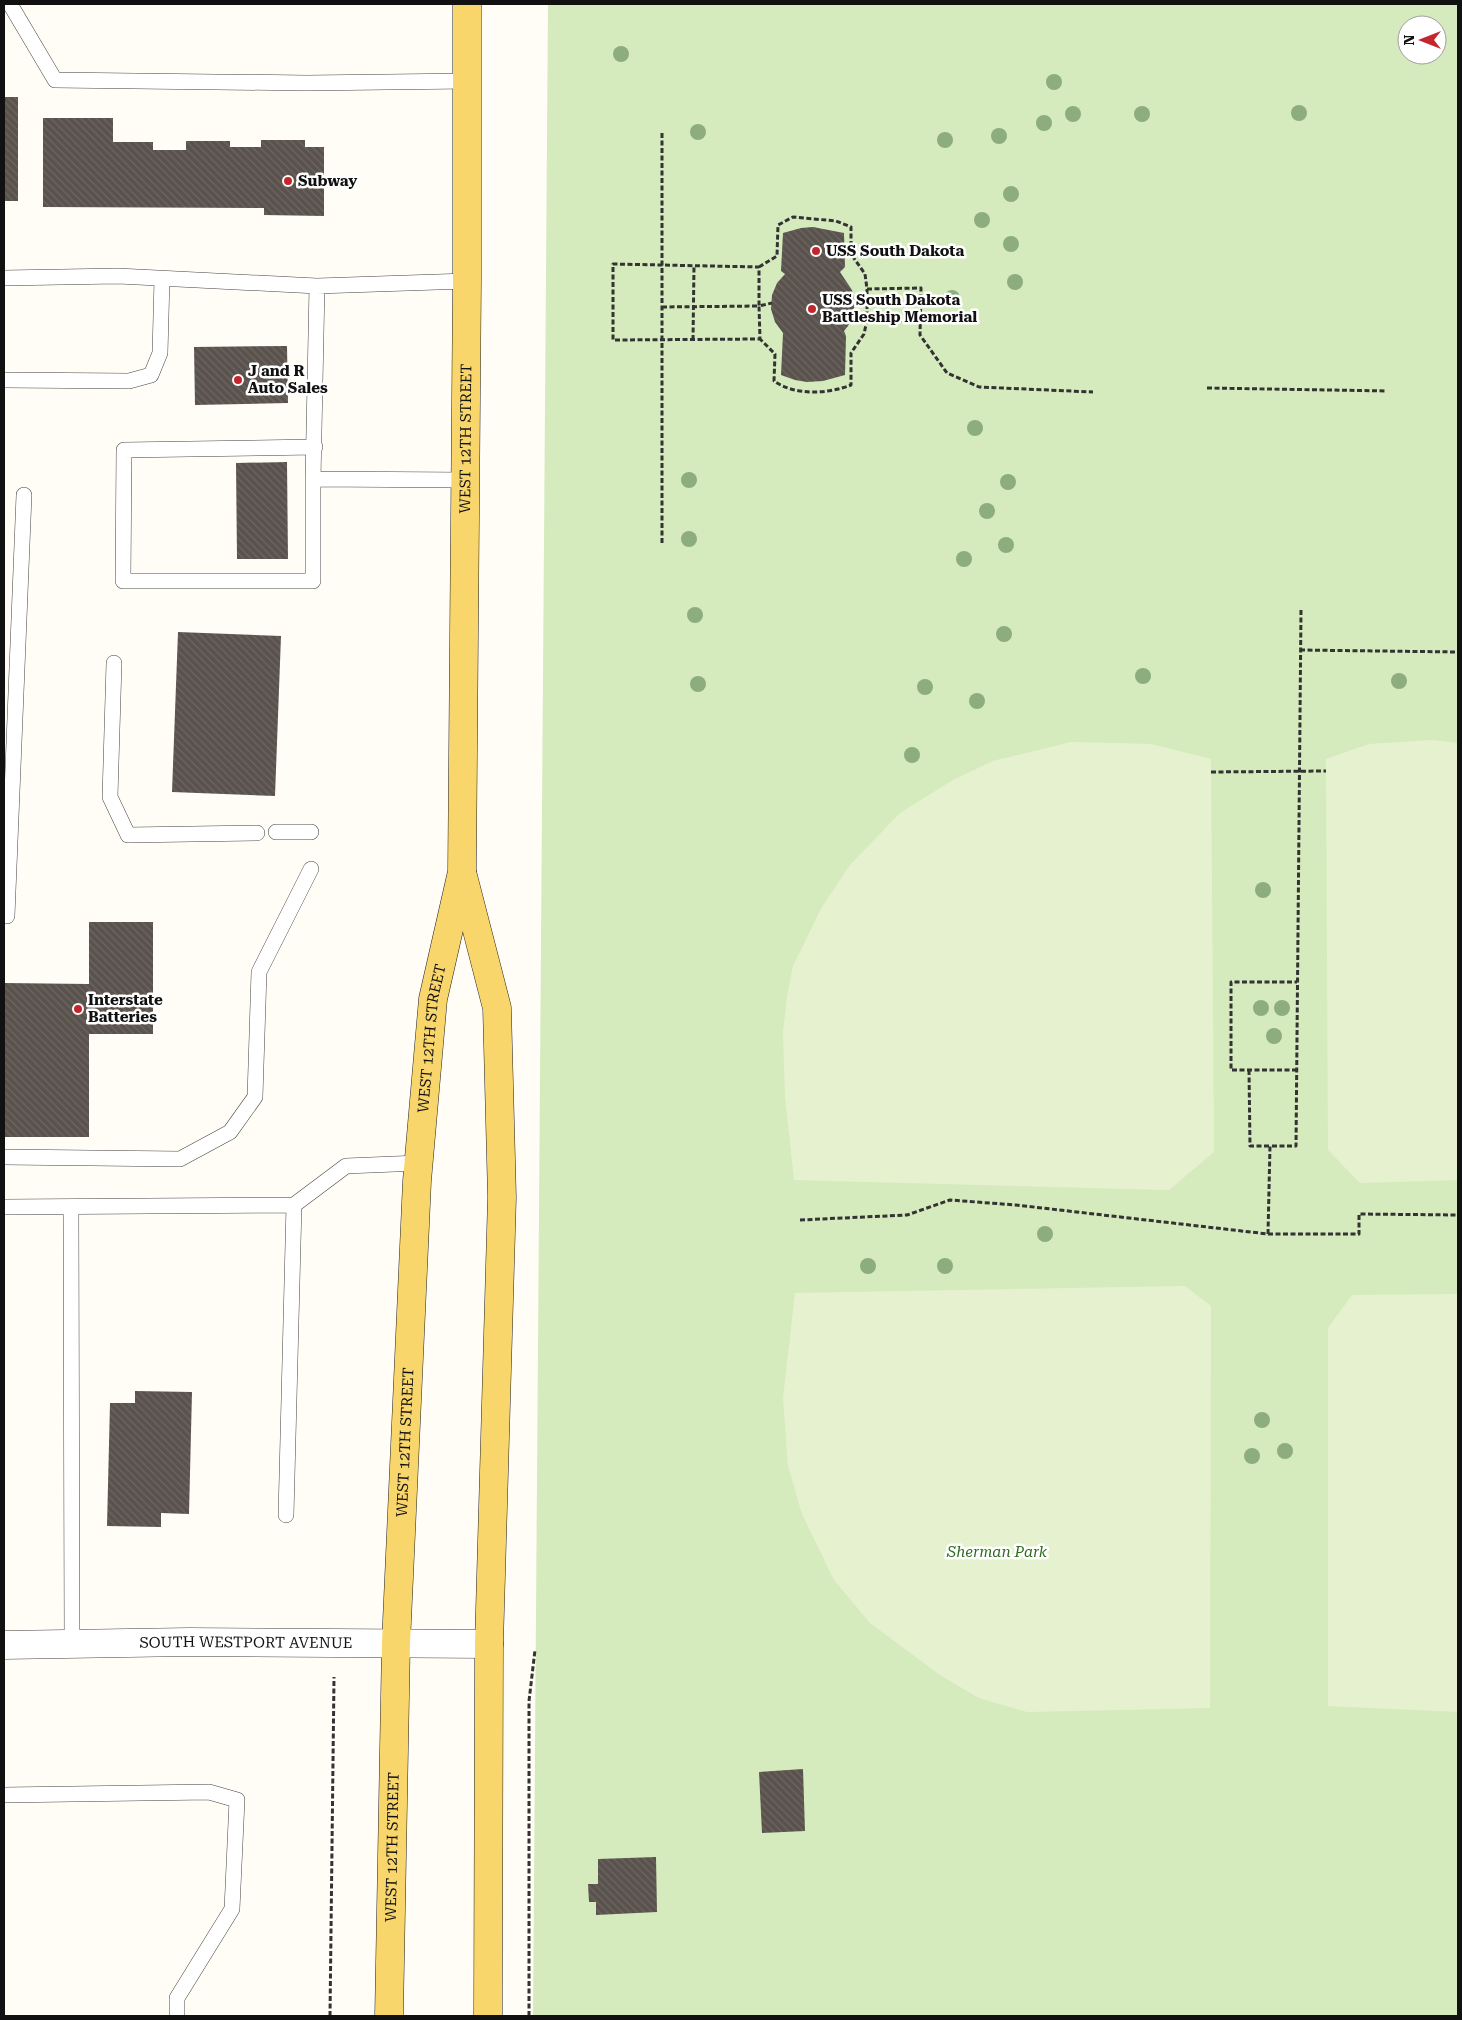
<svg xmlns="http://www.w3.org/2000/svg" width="1462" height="2020" font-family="'Roboto Serif',serif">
<defs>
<pattern id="building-back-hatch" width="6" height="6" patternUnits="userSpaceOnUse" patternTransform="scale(1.25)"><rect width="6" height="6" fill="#5a524d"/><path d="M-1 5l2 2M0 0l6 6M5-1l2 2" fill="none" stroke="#6d6662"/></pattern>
</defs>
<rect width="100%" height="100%" fill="#fffdf5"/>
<path fill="#d5ebbd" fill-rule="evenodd" d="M548,4H1458V2016H533ZM1407,25H1437V55H1407Z"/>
<path fill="#e6f2cf" d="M1432,740L1458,743V1180L1360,1183L1328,1150L1326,759L1369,744Z
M1071,742L1151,744L1211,759L1214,1152L1169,1190L794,1180L785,1097L783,1033L787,996L793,966L822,907L850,865L900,813L953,780L993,761Z
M1185,1286L1211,1306L1210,1708L1027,1712L979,1698L940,1675L870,1623L834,1580L802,1514L788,1466L783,1398L795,1293Z
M1458,1294V1712L1328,1706V1328L1352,1295Z"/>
<path fill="url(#building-back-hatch)" d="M4,97H18V201H4Z
M43,118H113V142H153V150H186V141H230V147H261V140H305V147H324V216L264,215V208L43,207Z
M813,227L844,233L845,267L840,272L852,290L855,302L853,315L848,326L844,331L846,336L845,375L823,381L807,382L795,380L781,375L783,333L775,322L771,309L772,295L777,283L785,274L781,271L783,233L801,228Z
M287,346L288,403L195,405L194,347Z
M287,462L288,559H237L236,463Z
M178,632L281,636L275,796L172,792Z
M89,922H153V1034H89V1137H4V983L89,984Z
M135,1391L192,1392L189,1514L161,1513V1527L107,1526L110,1403H135Z
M803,1769L805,1831L762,1833L759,1772Z
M656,1857L657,1912L596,1915V1902H589L588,1884H598V1859Z"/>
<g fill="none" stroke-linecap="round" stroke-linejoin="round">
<g stroke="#444" stroke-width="16">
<path id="service" d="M10,4L55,80L307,83L467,81
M4,278L118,276L317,286L467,281
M317,286L313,479L465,480
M4,380L129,381L151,375L160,353L162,279
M313,479V581H123L124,450L315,447
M114,663L110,797L128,835L257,833
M276,832H311
M4,916H7L24,495
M4,1157L180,1159L230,1132L255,1097L259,972L311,869
M4,1207L294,1205L346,1166L419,1163
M71,1207L72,1644
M286,1515L294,1205
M4,1795L209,1792L237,1800L232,1909L177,1998V2016"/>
</g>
<g stroke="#444" stroke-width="29">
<g id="minor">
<path id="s1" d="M4,1645L189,1642L489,1644"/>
</g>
</g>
<g stroke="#222" stroke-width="29">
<g id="primary">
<path d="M463,876L497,1008L502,1197L489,1644L488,2016"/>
<path id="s2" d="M389,2016L396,1643L417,1181L433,999L462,872L467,281V4"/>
</g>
</g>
<path stroke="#333" stroke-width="3" stroke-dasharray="5 2.5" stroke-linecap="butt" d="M662,133V543
M759,267L777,256L778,225L793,217L836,221L851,227V254L865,274L867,289V320L864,334L851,353V385C828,394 795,396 774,381L775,354L760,339
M867,289L921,288L920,335L947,373L979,387L1093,392
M855,302L867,303
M662,307L759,306L760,339L613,340V264L759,267V306L772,303
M867,320L921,321
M693,340L694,266
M1207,388L1387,391
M1300,650L1458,652
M1211,772L1326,771
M1249,1070L1250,1146H1270
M1297,1070H1231V982H1297
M800,1220L907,1215L950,1200L1016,1205L1268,1234H1359V1214L1458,1215
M1268,1234L1270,1146H1296L1301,609
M330,2016L334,1677
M529,2016V1701L535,1650"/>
<use href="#service" stroke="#fff" stroke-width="15"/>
<use href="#minor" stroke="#fff" stroke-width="28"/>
<use href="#primary" stroke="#f9d66b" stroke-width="28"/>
</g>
<g fill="#8dad7f">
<circle cx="621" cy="54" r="8"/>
<circle cx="1054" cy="82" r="8"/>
<circle cx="1299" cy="113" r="8"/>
<circle cx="1073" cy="114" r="8"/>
<circle cx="1142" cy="114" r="8"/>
<circle cx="1044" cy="123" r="8"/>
<circle cx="698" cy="132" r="8"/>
<circle cx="999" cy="136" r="8"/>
<circle cx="945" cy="140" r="8"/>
<circle cx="1011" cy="194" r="8"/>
<circle cx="982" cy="220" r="8"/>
<circle cx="1011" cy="244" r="8"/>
<circle cx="1015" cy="282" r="8"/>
<circle cx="952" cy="298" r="8"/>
<circle cx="975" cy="428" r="8"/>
<circle cx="689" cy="480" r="8"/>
<circle cx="1008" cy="482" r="8"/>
<circle cx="987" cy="511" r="8"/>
<circle cx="689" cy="539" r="8"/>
<circle cx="1006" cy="545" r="8"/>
<circle cx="964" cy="559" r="8"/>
<circle cx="695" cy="615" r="8"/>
<circle cx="1004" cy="634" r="8"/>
<circle cx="1143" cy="676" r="8"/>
<circle cx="1399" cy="681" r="8"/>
<circle cx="698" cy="684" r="8"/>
<circle cx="925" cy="687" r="8"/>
<circle cx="977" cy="701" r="8"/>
<circle cx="912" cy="755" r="8"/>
<circle cx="1263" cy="890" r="8"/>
<circle cx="1261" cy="1008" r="8"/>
<circle cx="1282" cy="1008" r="8"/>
<circle cx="1274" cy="1036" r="8"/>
<circle cx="1045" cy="1234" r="8"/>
<circle cx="868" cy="1266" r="8"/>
<circle cx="945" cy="1266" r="8"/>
<circle cx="1262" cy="1420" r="8"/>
<circle cx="1285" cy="1451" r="8"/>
<circle cx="1252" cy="1456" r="8"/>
</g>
<g fill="#c4262e" stroke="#fff" stroke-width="2">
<circle cx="288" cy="181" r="5"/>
<circle cx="816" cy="251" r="5"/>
<circle cx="812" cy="309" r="5"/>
<circle cx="238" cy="380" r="5"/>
<circle cx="78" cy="1009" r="5"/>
</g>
<g text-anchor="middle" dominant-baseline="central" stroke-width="5" stroke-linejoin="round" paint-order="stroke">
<g font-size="15" font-weight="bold" fill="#111" stroke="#fff" text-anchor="start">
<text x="298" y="181">Subway</text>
<text x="826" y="251">USS South Dakota</text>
<text x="822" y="300">USS South Dakota<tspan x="822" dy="17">Battleship Memorial</tspan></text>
<text x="248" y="371">J and R<tspan x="248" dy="17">Auto Sales</tspan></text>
<text x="88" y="1000">Interstate<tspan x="88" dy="17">Batteries</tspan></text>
</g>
<g font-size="15" fill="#111" stroke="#fff">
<text stroke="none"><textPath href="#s2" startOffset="1582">WEST 12TH STREET</textPath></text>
<text stroke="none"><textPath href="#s2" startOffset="979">WEST 12TH STREET</textPath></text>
<text stroke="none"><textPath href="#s2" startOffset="574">WEST 12TH STREET</textPath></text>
<text stroke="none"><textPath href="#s1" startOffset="242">SOUTH WESTPORT AVENUE</textPath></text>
<text stroke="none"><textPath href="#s2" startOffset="169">WEST 12TH STREET</textPath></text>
</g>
<g font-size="15" font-style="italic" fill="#2f6b1f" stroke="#fff">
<text x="997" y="1552">Sherman Park</text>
</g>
</g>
<rect width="1462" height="2020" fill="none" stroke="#111111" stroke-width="10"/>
<g transform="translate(1422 40) rotate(270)"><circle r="24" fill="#ffffff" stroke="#a0a0a0"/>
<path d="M0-4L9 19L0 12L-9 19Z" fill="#c4262e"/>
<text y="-8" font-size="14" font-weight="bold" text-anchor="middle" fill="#111111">N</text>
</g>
</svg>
